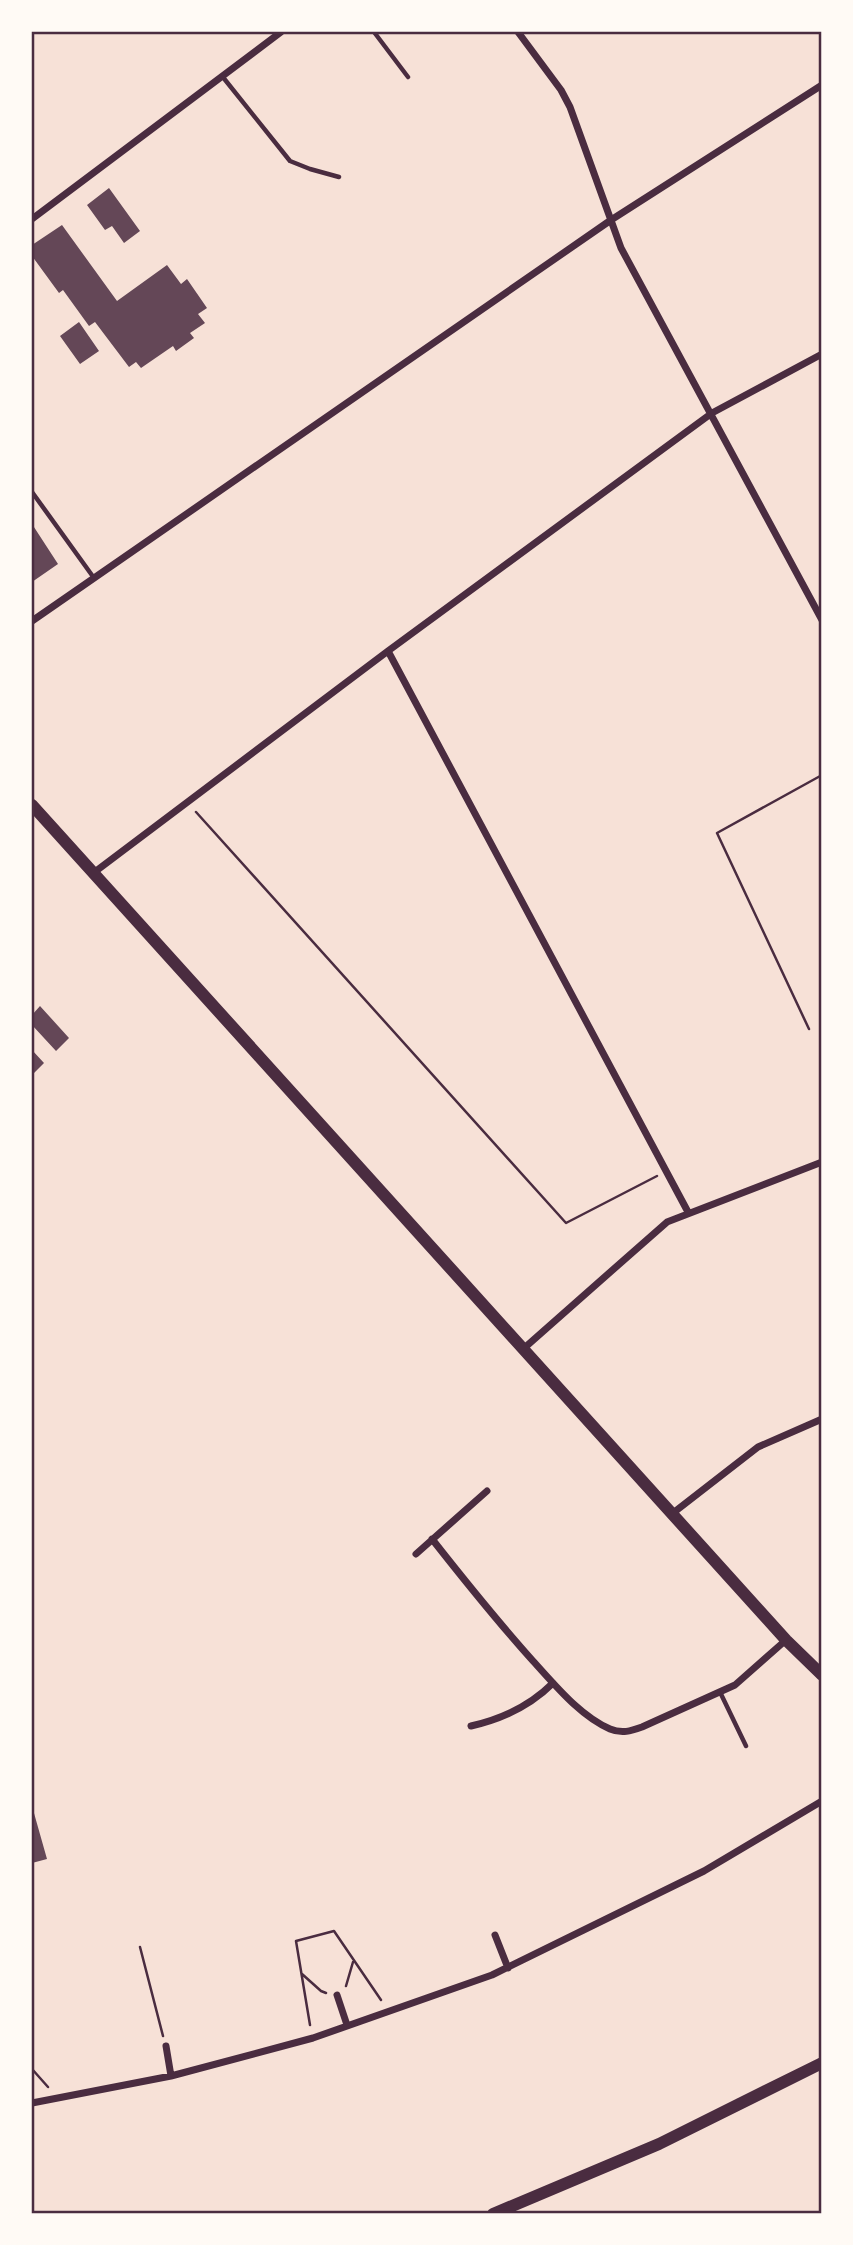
<svg xmlns="http://www.w3.org/2000/svg" width="853" height="2245" font-family="'Fira Sans',sans-serif">
<rect width="100%" height="100%" fill="#f7e1d7"/>
<path fill="#644757" d="M109,188L140,231L124,243L112,226L105,230L87,205Z
M62,225L117,301L167,265L181,284L187,279L207,308L198,314L205,323L190,333L194,338L176,351L173,346L141,368L136,362L129,367L95,322L89,326L63,290L59,293L32,256V245Z
M79,322L99,351L80,364L60,336Z
M32,524L58,564L32,582Z
M40,1006L69,1038L56,1051L32,1025V1015Z
M32,1050L44,1063L32,1075Z
M32,1806L47,1859L32,1863Z"/>
<g fill="none" stroke-linecap="round" stroke-linejoin="round">
<path stroke="#4a2c40" stroke-width="2.5" d="M196,812L566,1223L657,1176
M809,1029L717,833L822,775
M140,1947L163,2036
M302,1974L321,1991L326,1993
M346,1986L353,1962
M310,2025L296,1941L334,1931L381,2000
M32,2069L48,2087"/>
<path stroke="#4a2c40" stroke-width="4.5" d="M374,32L408,77
M222,76L290,161L310,169L339,177
M32,492L94,578
M720,1692L746,1746"/>
<path stroke="#4a2c40" stroke-width="7" d="M518,32L561,90L570,107L621,248L822,620
M32,219L281,32
M32,621L611,220L822,85
M388,651L688,1212
M92,874L388,651L712,413L822,354
M523,1349L667,1222L822,1162
M673,1513L758,1447L822,1419
M432,1539C465,1581 498,1622 533,1661C555,1685 580,1716 610,1729C622,1734 631,1731 642,1727L735,1685L786,1640
M416,1554L487,1491
M471,1726C502,1719 531,1705 553,1683
M495,1935L508,1968
M337,1995L347,2025
M166,2046L171,2076
M32,2103L171,2076L313,2038L492,1975L704,1871L822,1801"/>
<path stroke="#4a2c40" stroke-width="12" d="M32,805L786,1640L822,1675
M493,2214L659,2144L822,2063"/>
</g>
<rect width="853" height="2245" fill="none" stroke="#fffaf5" stroke-width="66"/>
<rect x="33" y="33" width="787" height="2179" fill="none" stroke="#4a2c40" stroke-width="2.5"/>
</svg>
